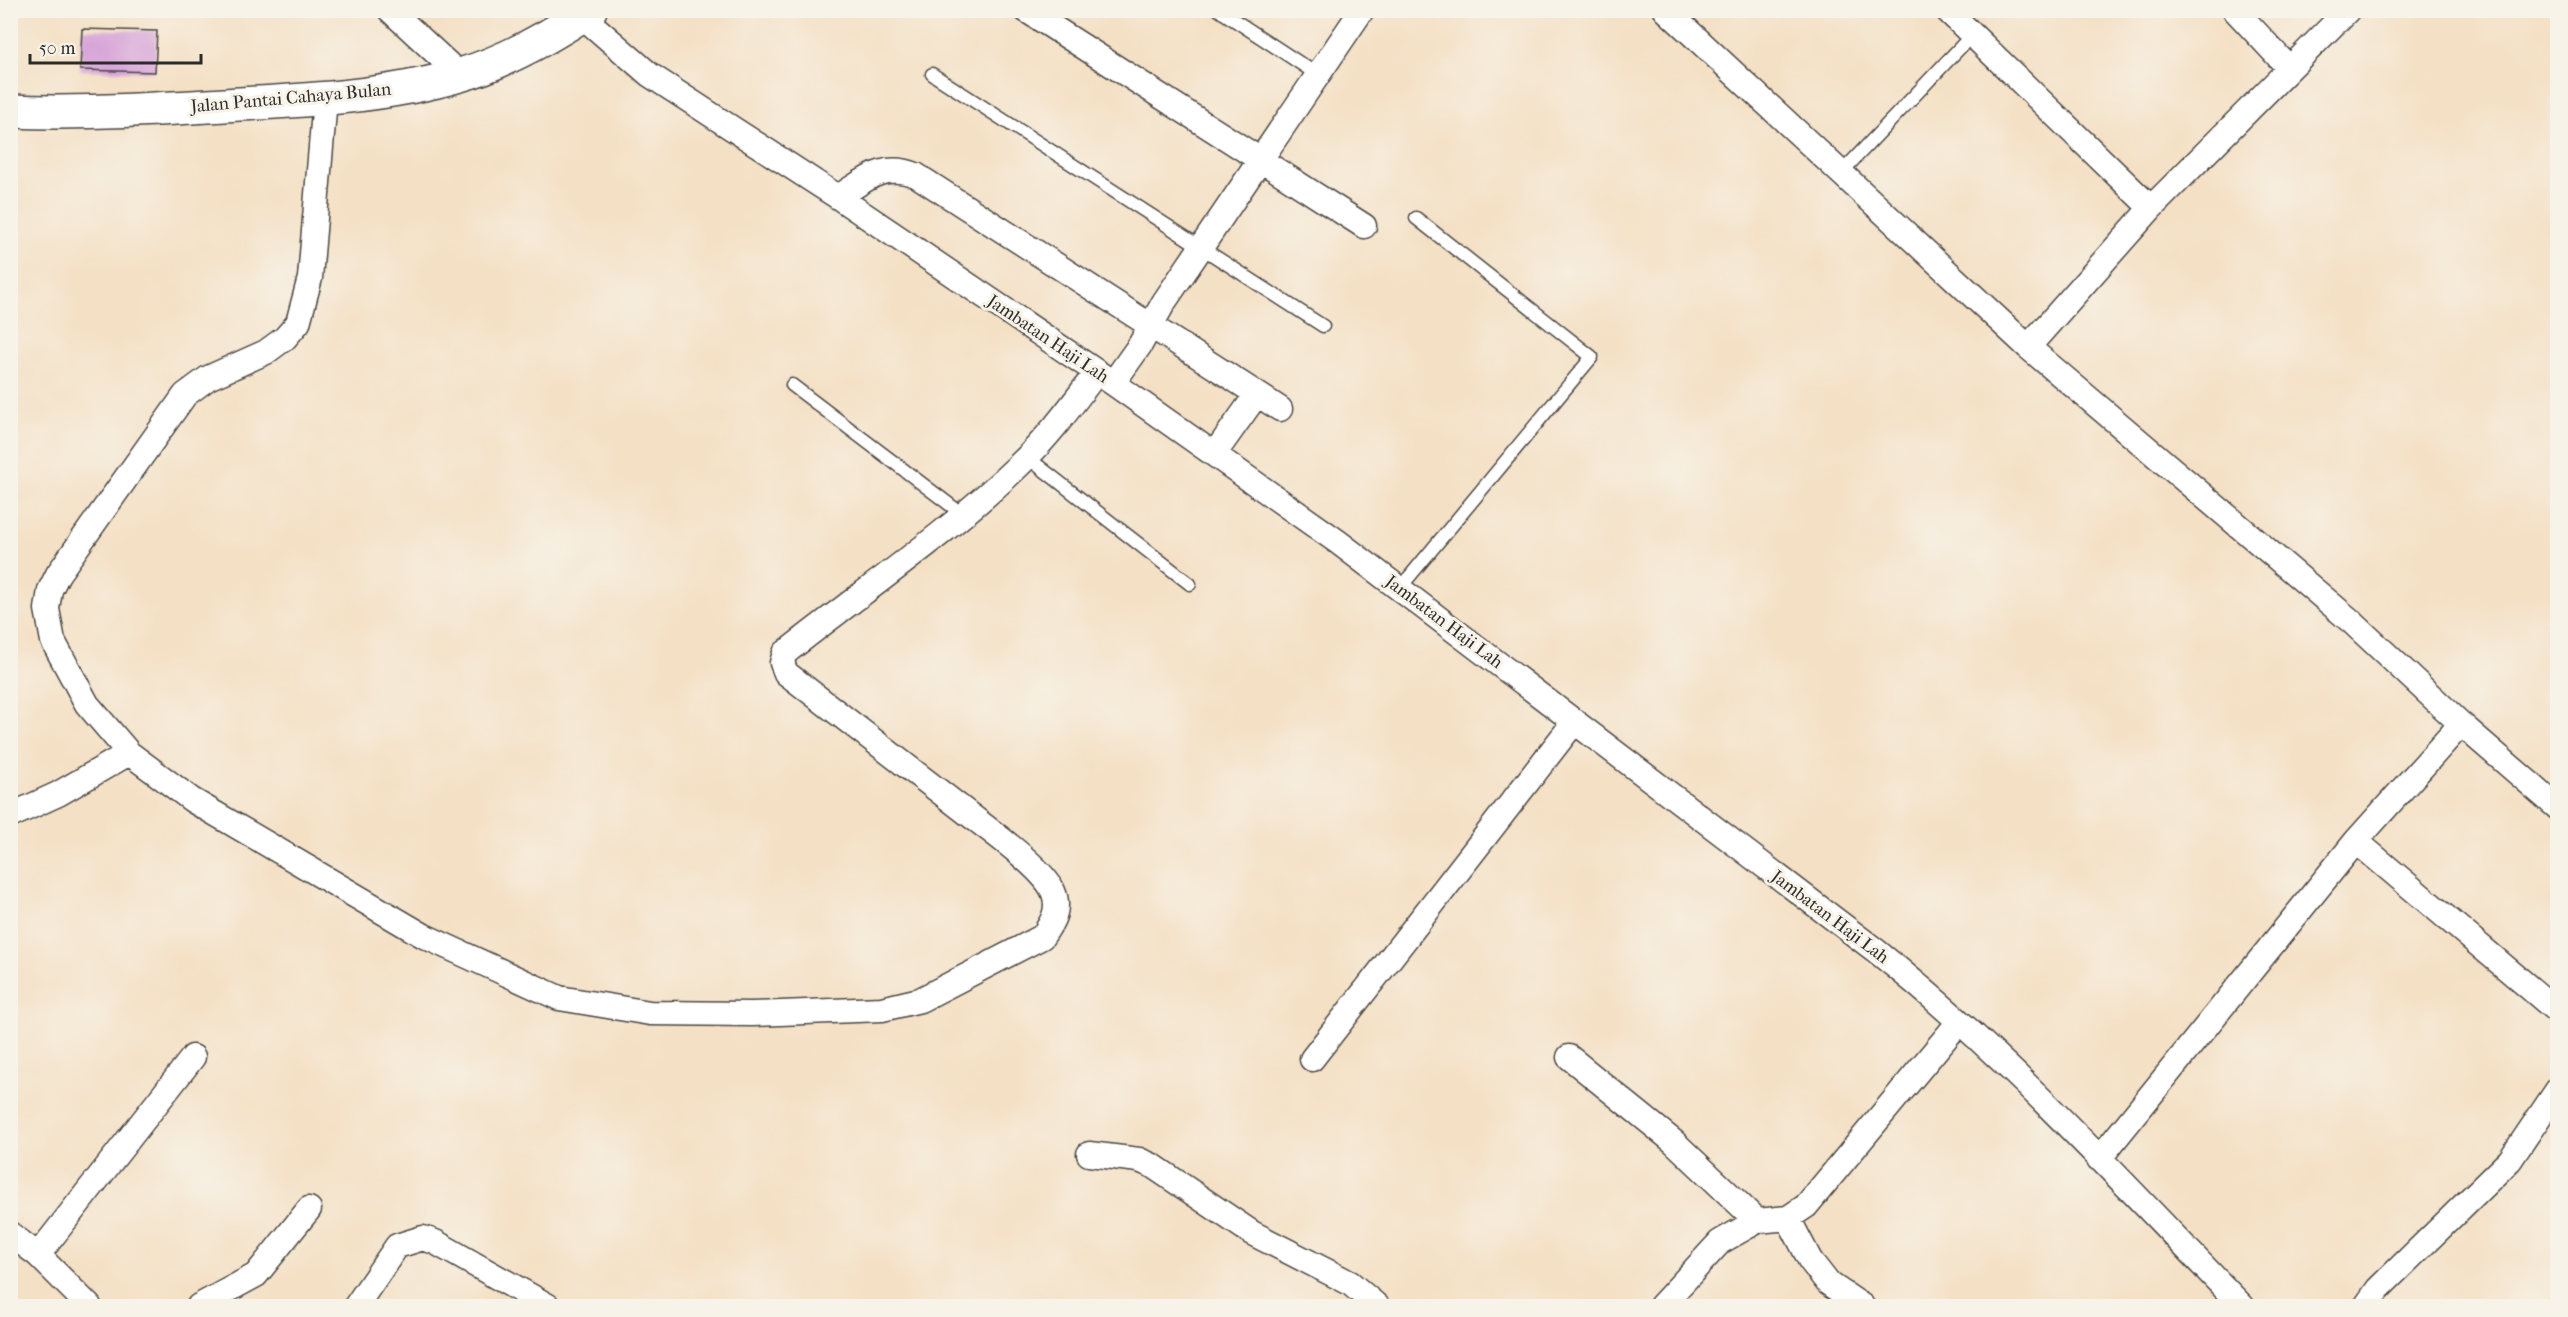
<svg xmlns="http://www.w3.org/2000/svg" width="2568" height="1317" font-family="'IM FELL French Canon',serif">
<rect width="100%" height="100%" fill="#f7f3e8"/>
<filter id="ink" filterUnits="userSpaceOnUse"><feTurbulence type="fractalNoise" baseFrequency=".0167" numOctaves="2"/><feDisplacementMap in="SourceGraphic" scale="12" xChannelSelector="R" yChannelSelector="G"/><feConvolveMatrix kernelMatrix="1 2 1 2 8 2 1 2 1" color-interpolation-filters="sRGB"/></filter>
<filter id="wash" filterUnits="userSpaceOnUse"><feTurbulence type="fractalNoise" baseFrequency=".008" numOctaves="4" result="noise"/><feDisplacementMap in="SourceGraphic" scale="24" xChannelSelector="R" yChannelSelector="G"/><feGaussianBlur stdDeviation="1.35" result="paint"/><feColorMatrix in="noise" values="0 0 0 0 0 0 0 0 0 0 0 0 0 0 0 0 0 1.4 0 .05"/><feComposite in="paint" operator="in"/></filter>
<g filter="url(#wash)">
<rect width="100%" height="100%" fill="#f4e0c5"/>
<g id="blocks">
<path fill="#d7a5d8" d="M82,29L157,31L155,72L80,70Z"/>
</g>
</g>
<g filter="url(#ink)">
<use href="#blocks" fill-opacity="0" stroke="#494642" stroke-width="1.5"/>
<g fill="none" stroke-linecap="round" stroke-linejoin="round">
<g stroke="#494642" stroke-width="15">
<path id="lane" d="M1219,10L1318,75
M932,74L1323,326
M1841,173L1972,35
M792,385L962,514
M1027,457L1190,584
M1400,588L1592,357L1416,218"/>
</g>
<g stroke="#494642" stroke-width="27">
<path id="street" d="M390,10L460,75
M1026,10L1364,226
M1666,10L2028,347L2352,622L2461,724L2558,808
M1947,10L2151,208
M2235,10L2289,68
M582,16L650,75L838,197L1113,383L1338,542L1875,950C2009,1056 2123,1184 2242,1306
M325,99L310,278L298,323L285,338L266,352L208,378L185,395L58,574L50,590L47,609L53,641L87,704L129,753L192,800L424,936L559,998L650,1013L753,1014L882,1009L920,1000L1042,937C1052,923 1061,909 1053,891C1043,868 988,829 966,812C906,766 846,720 786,673L782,663L785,653C862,592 946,535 1017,467C1048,438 1072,405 1097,372
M838,197C866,180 882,162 916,175L1257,394L1215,453
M2028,347L2151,208L2348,10
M1113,383L1140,345L1164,302L1362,10
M1257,394L1280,409
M10,816L58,794L129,753
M2356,841L2558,1012
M1569,1057L1674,1142L1757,1221
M1312,1059L1575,721
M1089,1154L1139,1160L1153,1166L1252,1233L1350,1283L1377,1306
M2099,1159L2356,841L2461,724
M1788,1218L1810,1260L1828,1283L1862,1306
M10,1234L38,1255L89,1306
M38,1255L193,1057
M199,1306L256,1275L309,1209
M356,1306L397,1246L423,1238L435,1242L548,1306
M1661,1306L1720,1242L1757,1221L1788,1218L1806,1206L1959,1022
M2366,1306L2378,1289L2510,1160L2558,1089"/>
</g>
<g stroke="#494642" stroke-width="36">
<path id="secondary" d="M10,111C86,114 163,109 239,104C313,100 388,96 460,75C505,62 551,36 590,10"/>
</g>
<use href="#lane" stroke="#fff" stroke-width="12"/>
<use href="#street" stroke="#fff" stroke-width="24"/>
<use href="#secondary" stroke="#fff" stroke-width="33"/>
</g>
</g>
<g text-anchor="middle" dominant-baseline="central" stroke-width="6" stroke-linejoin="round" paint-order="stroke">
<g font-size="18" fill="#2b2b2b" stroke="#f7f3e8">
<text transform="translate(291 98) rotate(-5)">Jalan Pantai Cahaya Bulan</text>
<text transform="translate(1048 339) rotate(34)">Jambatan Haji Lah</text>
<text transform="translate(1444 622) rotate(37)">Jambatan Haji Lah</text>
<text transform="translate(1830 917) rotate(37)">Jambatan Haji Lah</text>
</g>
</g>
<rect width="2568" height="1317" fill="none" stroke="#f7f3e8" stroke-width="36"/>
<path d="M30 54v9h171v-9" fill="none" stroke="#2b2b2b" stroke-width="3"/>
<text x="39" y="54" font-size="18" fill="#2b2b2b" stroke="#f7f3e8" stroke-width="4.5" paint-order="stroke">50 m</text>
</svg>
